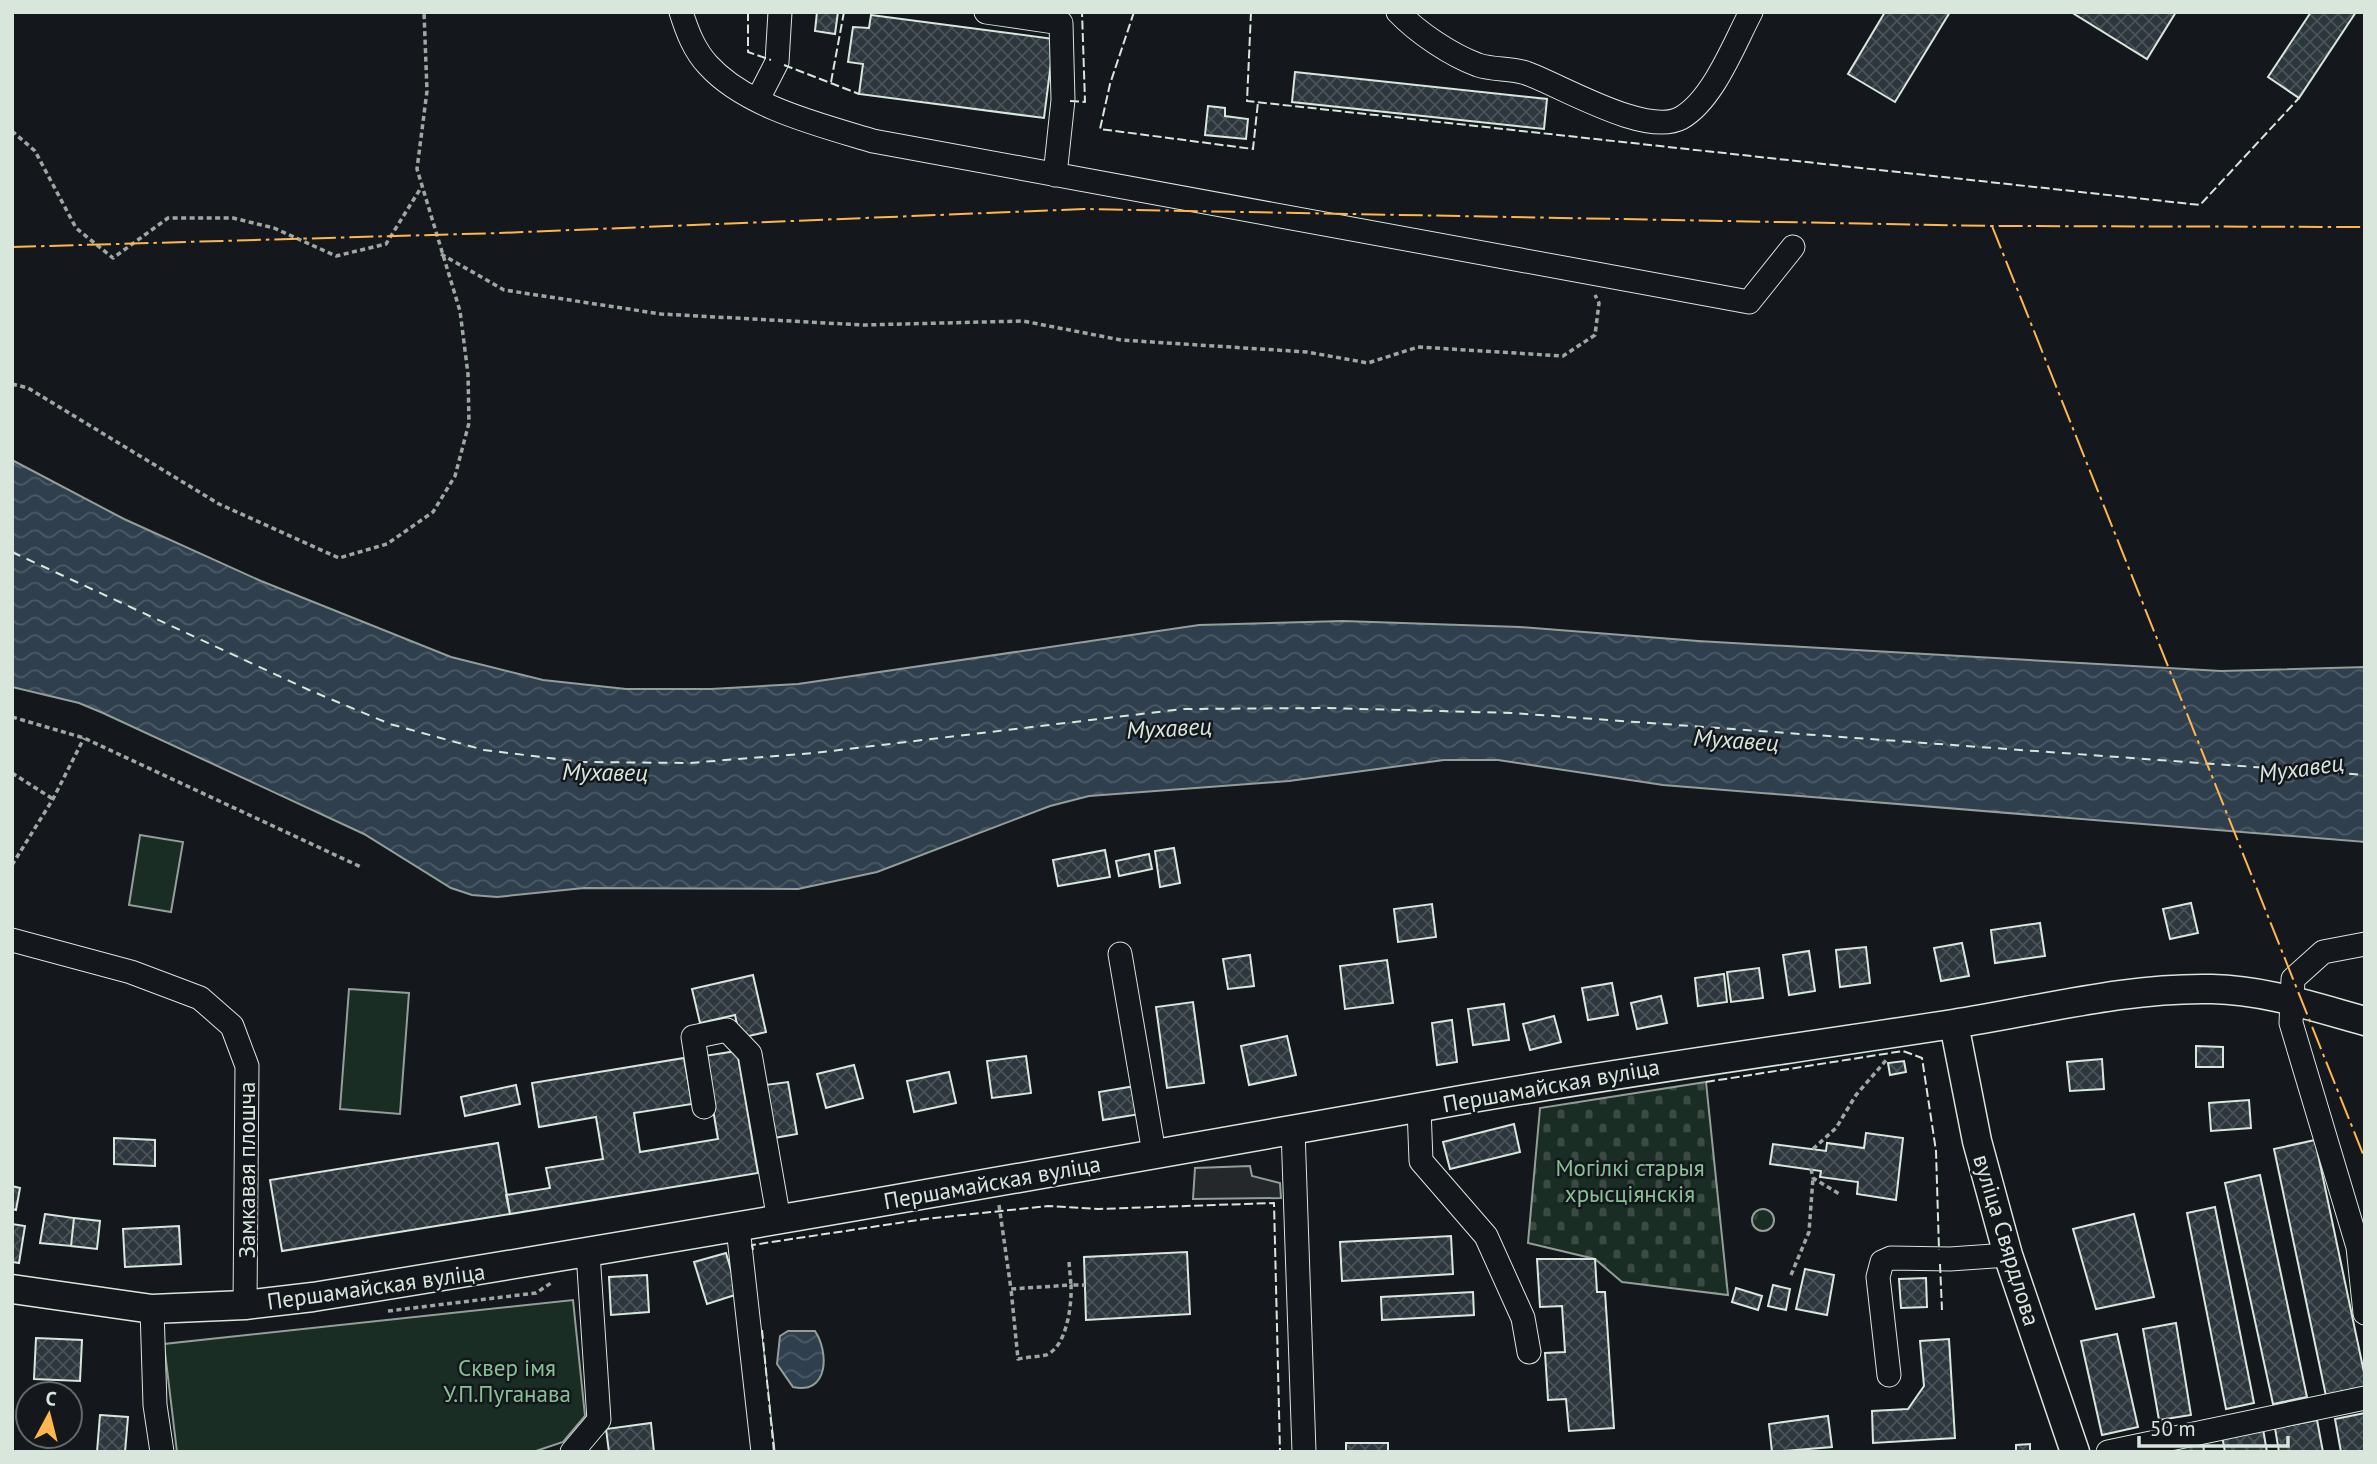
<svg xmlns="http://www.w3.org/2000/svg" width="2377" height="1464" font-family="'PT Sans',sans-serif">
<defs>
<pattern id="grass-tufts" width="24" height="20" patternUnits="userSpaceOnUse" patternTransform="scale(1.75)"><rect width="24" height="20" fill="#1a2d24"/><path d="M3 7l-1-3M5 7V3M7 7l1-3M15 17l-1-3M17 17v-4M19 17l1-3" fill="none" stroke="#3b4b43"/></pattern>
<pattern id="cemetery-stones" width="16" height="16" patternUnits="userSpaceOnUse" patternTransform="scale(1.75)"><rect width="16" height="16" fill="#1a2d24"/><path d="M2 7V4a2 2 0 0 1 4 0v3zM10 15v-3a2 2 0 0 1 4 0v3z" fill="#3b4b43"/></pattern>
<pattern id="water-waves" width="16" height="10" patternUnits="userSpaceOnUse" patternTransform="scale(1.75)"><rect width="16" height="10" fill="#2f3f4d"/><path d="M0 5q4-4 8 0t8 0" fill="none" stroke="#4c5b66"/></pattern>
<pattern id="building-cross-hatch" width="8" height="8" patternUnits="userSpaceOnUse" patternTransform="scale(1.75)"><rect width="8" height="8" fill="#2c363c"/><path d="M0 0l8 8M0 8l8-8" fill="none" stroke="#4a5358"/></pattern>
</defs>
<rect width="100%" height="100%" fill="#14181c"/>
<path fill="url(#grass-tufts)" stroke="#939e99" stroke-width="2" d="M1752 1220a11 11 0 1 1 22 0a11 11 0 1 1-22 0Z"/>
<path fill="url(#cemetery-stones)" stroke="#939e99" stroke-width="2" d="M1706,1082L1728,1295L1622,1282L1595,1259L1528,1243L1540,1108Z"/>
<path fill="#1a2d24" stroke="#939e99" stroke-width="2" d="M140,835L183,842L171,912L129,905Z
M349,989L409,993L400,1114L340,1109Z
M573,1300L585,1416L563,1442L533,1452H177L164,1344Z"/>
<path fill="#24282b" stroke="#939e99" stroke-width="2" d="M1250,1166L1252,1176L1280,1183L1281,1198L1193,1199L1195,1168Z"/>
<path fill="url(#water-waves)" stroke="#939e99" stroke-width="2" d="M12,460L124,519L261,581L451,657L543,680L626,689H711L798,684L1199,625L1343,621L1520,627L1698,641L2221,671L2365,667V842L1663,785L1498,760H1444L1289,781L1089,796L1050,806L877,872L798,889L584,888L497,897L472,895L451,888L364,834L103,713L79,703L12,687Z
M788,1331H815C829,1352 829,1395 793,1387L777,1364L780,1336Z"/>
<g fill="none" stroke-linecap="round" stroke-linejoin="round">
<path stroke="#d8e6dc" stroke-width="2" stroke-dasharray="9 7" stroke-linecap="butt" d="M12,552L309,690L390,724L484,750L582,762L689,763L814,753L1183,709L1325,708L1512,713L2365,775"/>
</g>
<path fill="url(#building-cross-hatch)" stroke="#d8e6dc" stroke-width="2" d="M817,12H838L835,34L815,31Z
M1885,12H1950L1895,102L1848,74Z
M2071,12H2176L2147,59Z
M2311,12H2356L2299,98L2268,77Z
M871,15L1054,39L1044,118L859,94L863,64L848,62L853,27L869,28Z
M1295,72L1547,99L1544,129L1292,102Z
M1208,106L1225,108V116L1248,119L1246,139L1205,135Z
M1174,848L1180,883L1160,887L1155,851Z
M1105,850L1110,877L1058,886L1053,860Z
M1149,854L1152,869L1119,876L1116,861Z
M2191,903L2198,933L2170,939L2163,909Z
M1432,904L1436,937L1398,942L1394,909Z
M2040,923L2045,956L1995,963L1991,930Z
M1962,943L1969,976L1941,981L1934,948Z
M1866,947L1870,983L1840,987L1836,950Z
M1809,951L1815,991L1789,995L1783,955Z
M1250,955L1254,986L1228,989L1223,959Z
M1387,960L1393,1003L1345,1009L1340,966Z
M1759,968L1763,998L1731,1002L1727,972Z
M1724,974L1727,1002L1698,1006L1695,978Z
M753,975L766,1032L740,1038L735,1015L700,1023L692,989Z
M1612,983L1618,1015L1588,1020L1582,988Z
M1661,996L1667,1023L1637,1029L1631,1003Z
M1193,1002L1204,1083L1167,1088L1156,1007Z
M1504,1004L1509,1040L1473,1045L1468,1009Z
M1554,1016L1561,1042L1530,1050L1523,1024Z
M1452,1020L1457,1062L1437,1065L1432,1023Z
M1287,1036L1296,1075L1249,1085L1241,1046Z
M2196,1046L2223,1047V1067H2196Z
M737,1051L758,1173L510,1214L506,1195L550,1188L546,1168L603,1159L596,1117L539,1127L532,1083L684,1058L692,1104L634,1113L640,1152L718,1139L704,1056Z
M1026,1056L1031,1093L992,1098L987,1061Z
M2102,1059L2104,1089L2070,1091L2067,1062Z
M1904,1061L1906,1072L1890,1075L1888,1063Z
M854,1065L863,1098L826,1108L817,1074Z
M949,1072L956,1103L914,1112L907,1081Z
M788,1082L797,1134L774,1138L765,1085Z
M516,1085L520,1104L465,1116L461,1097Z
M1135,1086L1140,1114L1103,1120L1099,1092Z
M2249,1100L2251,1128L2211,1131L2209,1103Z
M1514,1124L1520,1152L1450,1169L1443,1142Z
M1866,1133L1903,1138L1896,1200L1857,1194L1858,1182L1820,1177L1821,1171L1770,1164L1773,1144L1826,1151L1827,1143L1864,1148Z
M114,1138L155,1140V1166L114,1164Z
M2315,1140L2365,1377V1388L2326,1396L2274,1149Z
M498,1143L510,1214L282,1251L270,1180Z
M2260,1175L2307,1397L2273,1404L2225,1183Z
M12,1186L20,1188L16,1210L12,1209Z
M2215,1207L2254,1403L2226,1409L2187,1213Z
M45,1214L74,1218L71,1246L40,1243Z
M2134,1214L2154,1297L2096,1309L2073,1229Z
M74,1218L100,1221L97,1249L71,1246Z
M12,1224L25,1226L19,1263L12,1262Z
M179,1226L181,1264L125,1267L123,1229Z
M1451,1236L1453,1274L1342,1281L1340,1242Z
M1187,1252L1190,1314L1086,1320L1084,1257Z
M726,1253L738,1294L707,1304L694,1262Z
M1537,1259H1595L1597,1292H1605L1614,1428L1569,1431L1566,1399L1548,1400L1545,1353L1565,1352L1562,1306L1540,1307Z
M1805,1269L1834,1275L1827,1315L1796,1309Z
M647,1275L649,1312L611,1315L609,1277Z
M1926,1278L1927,1307L1901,1308L1899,1279Z
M1773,1285L1790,1289L1786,1310L1768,1306Z
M1736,1288L1762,1296L1758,1310L1732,1302Z
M1473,1292L1474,1315L1382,1320L1381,1297Z
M2176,1323L2191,1415L2159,1420L2143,1329Z
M2117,1334L2138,1427L2102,1435L2081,1341Z
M36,1338L82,1340L80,1381L34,1379Z
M1949,1339L1955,1438L1873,1443L1872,1411L1908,1409L1924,1386L1920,1341Z
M2365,1413V1452H2341L2335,1419Z
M100,1415L128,1417L125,1452H97Z
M1828,1416L1832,1447L1772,1452L1769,1424Z
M2317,1420L2323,1452H2279L2275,1428Z
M651,1423L654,1452H609L606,1429Z
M2263,1429L2267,1452H2225L2222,1436Z
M2203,1441L2204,1452H2167L2166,1447Z
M1346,1443H1388V1452H1346Z
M2030,1444V1452H2016V1445Z"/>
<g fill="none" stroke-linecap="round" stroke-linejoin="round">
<g stroke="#d8e6dc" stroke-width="25">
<path id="minor" d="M681,12C687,31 694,50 708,65C746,107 820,125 873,141L1749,302L1793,247
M986,12L1061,23L1063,100L1055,175
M1398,12C1418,33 1451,55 1478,65C1493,70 1511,68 1526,73C1562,86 1646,137 1681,118C1713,100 1734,44 1751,12
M758,99L777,62L780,12
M12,940L131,972L200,998L232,1026L247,1066L245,1305
M2365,944L2323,952L2293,979L2291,1023L2358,1247L2365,1313
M1120,954L1154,1153
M704,1107L693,1037L727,1030L750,1054L779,1220
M1419,1108L1421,1161L1486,1236L1523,1318L1529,1352
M1293,1129L1304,1452
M738,1228L763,1452
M152,1309L155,1405L162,1452
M1889,1375L1878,1277L1882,1262L1891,1258L1950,1259L2008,1255
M572,1452L599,1420L588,1253
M2108,1452L2365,1398"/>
</g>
<g stroke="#d8e6dc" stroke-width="31">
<path id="major" d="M1954,1024L1977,1141L2008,1255L2075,1452
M12,1289L152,1309L245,1305L313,1297C698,1235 1083,1167 1467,1099C1629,1071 1791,1049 1953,1024C2038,1011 2125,987 2212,989C2265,990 2314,1007 2365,1021"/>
</g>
<path stroke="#9da8a2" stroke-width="3.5" stroke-dasharray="5 3.5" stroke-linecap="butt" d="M12,131L35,151L76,228L113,258L168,218H233L274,228L336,256L386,244L422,186
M441,254L504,290L661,314L863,325L1023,321L1121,340L1307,352L1368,363L1418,347L1563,356L1595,335L1599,303L1595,295
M12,384L28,388L219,504L339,558L387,544L433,512L455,476L469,423L468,374L460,311L417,169L427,91L424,12
M12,717L84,738L361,867
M12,773L53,799
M12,865L53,799L84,738
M1813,1149L1836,1128L1856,1095L1888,1058
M1811,1169L1813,1178L1841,1195
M999,1205L1011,1289L1071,1285C1072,1304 1067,1347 1046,1355C1037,1357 1027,1357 1018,1359L1011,1289
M1069,1262L1071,1285H1085
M1791,1275L1809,1232L1813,1178
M388,1311L536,1293L551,1283"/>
<use href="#minor" stroke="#14181c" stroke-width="23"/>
<use href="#major" stroke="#14181c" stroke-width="28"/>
<path stroke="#d8e6dc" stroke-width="2" stroke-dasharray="9 3.5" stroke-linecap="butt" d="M748,12V52L771,60
M1134,12L1110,84L1100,129L1253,149L1258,102
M1251,12L1247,101L2200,205L2299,98
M784,65L859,94
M831,82L844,12
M1070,101L1085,102L1082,12
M1706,1082L1903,1051L1922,1058L1936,1151L1939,1250
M753,1250L752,1245L925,1219L1048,1206L1098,1209L1274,1203L1280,1452
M1940,1264L1942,1310
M762,1330L774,1452"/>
<path stroke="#ffb74d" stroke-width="2" stroke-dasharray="24 5 3.5 5" stroke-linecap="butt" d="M1992,226L2365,1159
M12,247L499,233L1084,209L1992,226L2365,227"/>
</g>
<g text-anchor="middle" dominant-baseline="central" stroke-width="5" stroke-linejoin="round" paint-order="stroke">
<g font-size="23" fill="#d8e6dc" stroke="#14181c">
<text transform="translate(1551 1085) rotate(-10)">Першамайская вуліца</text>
<text transform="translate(246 1170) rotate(-90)">Замкавая плошча</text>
<text transform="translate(992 1182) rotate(-10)">Першамайская вуліца</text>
<text transform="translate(2007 1240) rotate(73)">вуліца Свярдлова</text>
<text transform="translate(376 1286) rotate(-8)">Першамайская вуліца</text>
</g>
<g font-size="23" fill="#8ac095" stroke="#14181c">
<text x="1630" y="1167">Могілкі старыя<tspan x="1630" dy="26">хрысціянскія</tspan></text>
<text x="507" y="1367">Сквер імя<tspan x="507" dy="26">У.П.Пуганава</tspan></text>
</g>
<g font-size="24" font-style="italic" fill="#d8e6dc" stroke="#14181c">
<text transform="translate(1169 728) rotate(-3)">Мухавец</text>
<text transform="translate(1736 740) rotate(4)">Мухавец</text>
<text transform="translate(2301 768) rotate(-8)">Мухавец</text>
<text transform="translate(605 772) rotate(1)">Мухавец</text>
</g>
</g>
<rect width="2377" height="1464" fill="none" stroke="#d8e6dc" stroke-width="28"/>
<g transform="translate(49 1415) rotate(7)"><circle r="33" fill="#14181c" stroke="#626a69" stroke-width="2"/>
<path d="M0-5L12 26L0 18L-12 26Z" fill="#ffb74d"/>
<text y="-10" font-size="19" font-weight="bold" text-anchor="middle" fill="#d8e6dc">С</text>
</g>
<path d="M2139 1436v10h149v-10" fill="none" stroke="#d8e6dc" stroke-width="3.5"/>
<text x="2150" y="1436" font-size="21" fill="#d8e6dc" stroke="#14181c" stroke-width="5" paint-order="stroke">50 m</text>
</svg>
